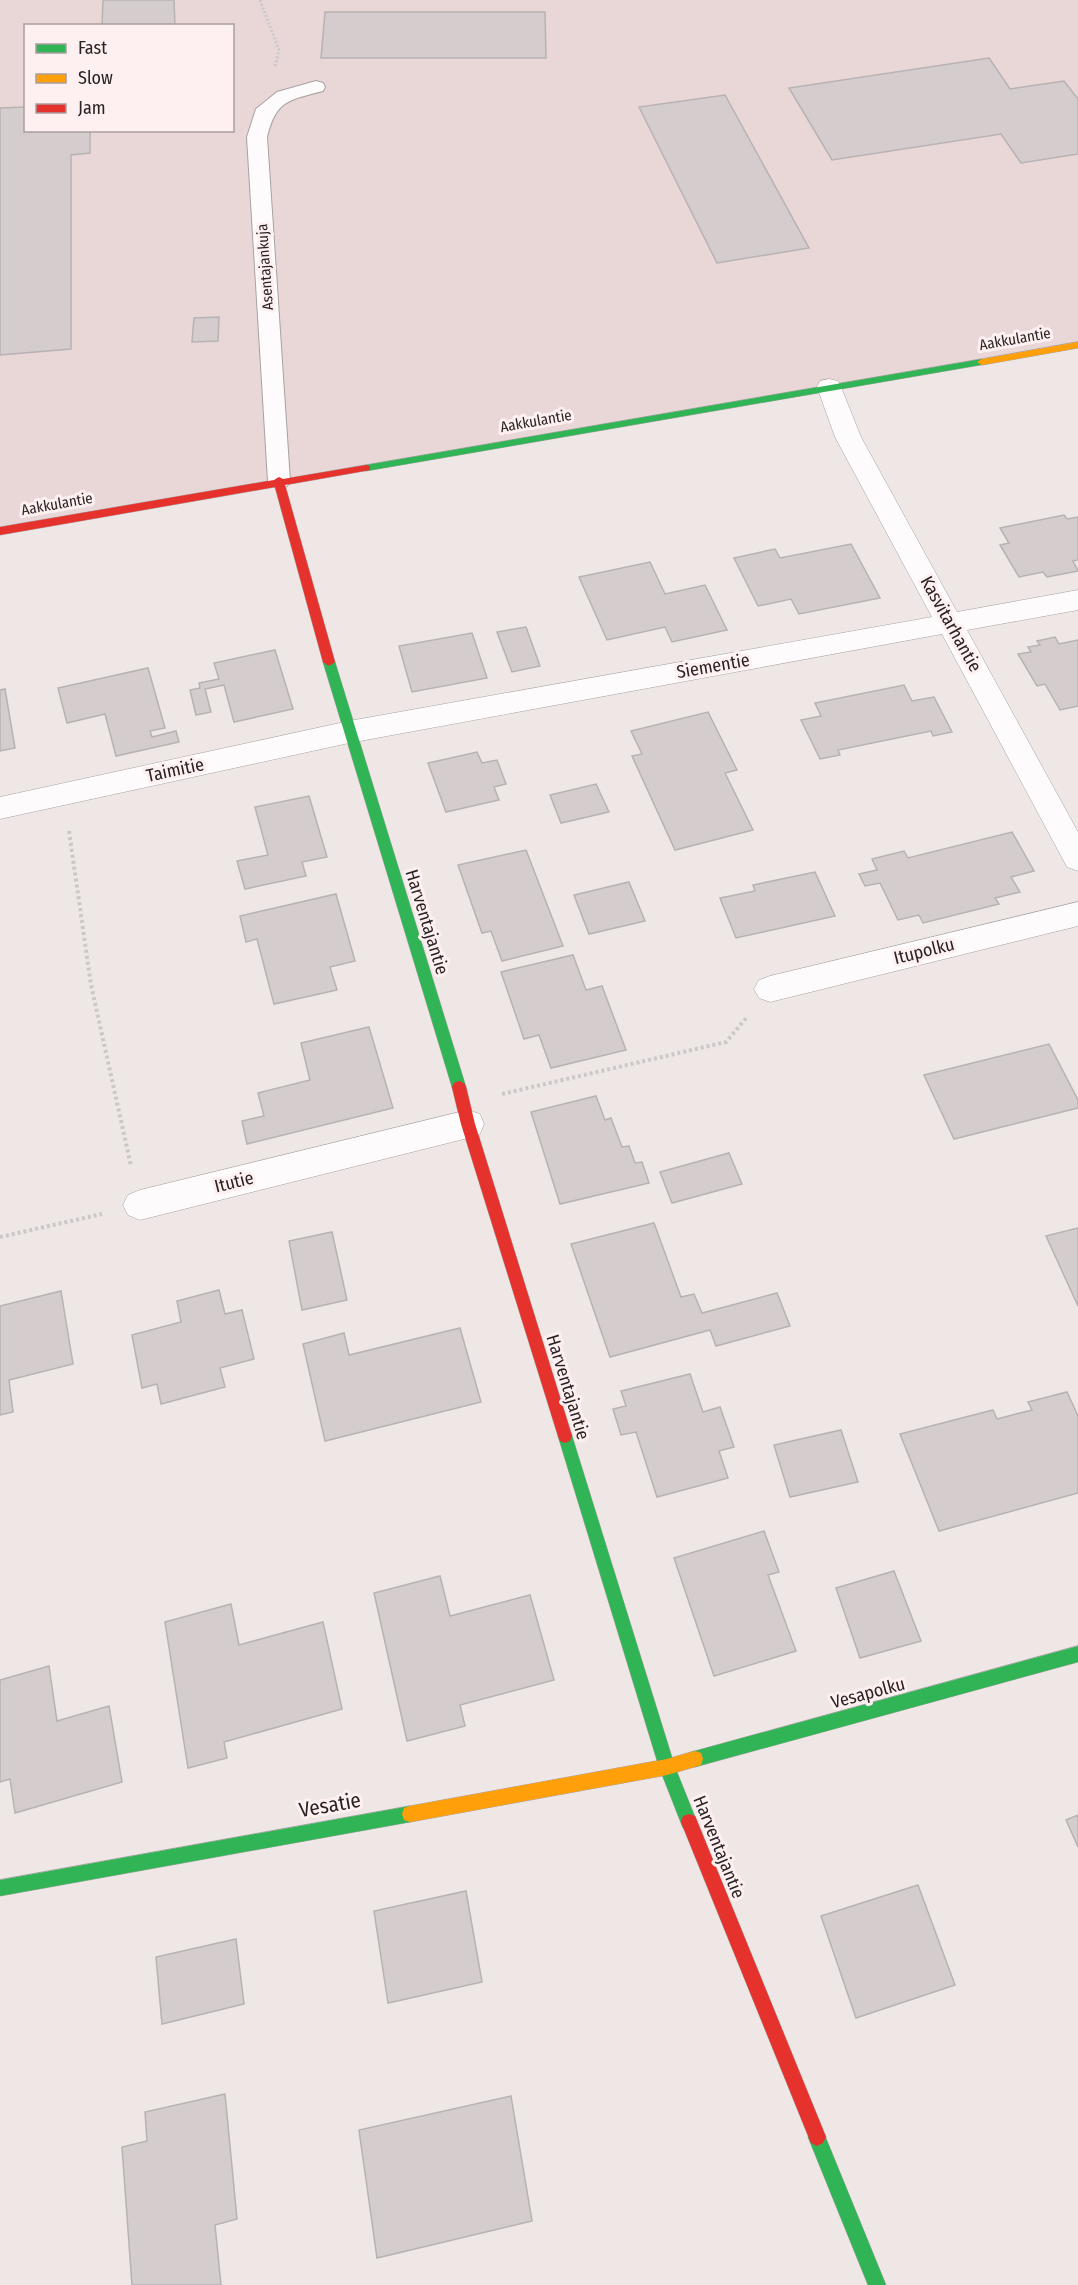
<svg xmlns="http://www.w3.org/2000/svg" width="1078" height="2285" font-family="'Fira Sans Condensed',sans-serif">
<rect width="100%" height="100%" fill="#efe6e6"/>
<path fill="#e9d7d7" fill-rule="evenodd" d="M0,0H1078V345L0,531ZM26,26H232V130H26Z"/>
<path fill="#d5cdcd" stroke="#b8b2b2" stroke-width="1.5" d="M103,0H174L175,26H102Z
M325,12H545L546,58H321Z
M989,58L1010,89L1064,81L1078,99V154L1021,163L1001,134L832,160L789,88Z
M725,95L809,248L717,263L639,107Z
M26,107V130H90V153L71,155V349L0,355V108Z
M219,317L218,341L192,342L194,318Z
M1064,515L1067,519L1078,517V560L1073,561L1078,571L1047,577L1043,572L1019,577L1000,545L1009,543L1000,528Z
M851,544L880,598L799,614L791,599L758,606L734,558L775,549L780,558Z
M650,562L665,594L705,585L727,630L672,642L665,627L607,640L579,577Z
M526,627L540,666L512,672L497,632Z
M472,633L487,678L412,692L399,646Z
M1055,637L1059,644L1078,640V706L1060,710L1045,684L1037,686L1018,654L1031,652L1028,647L1040,645L1037,641Z
M275,650L293,709L234,722L224,685L205,689L211,712L196,715L190,690L200,688L199,683L219,679L214,663Z
M148,668L165,728L150,731L152,737L176,731L179,742L116,756L105,714L67,723L58,688Z
M904,685L912,701L934,697L952,732L933,736L931,731L838,750L840,755L820,759L801,720L821,716L815,703Z
M5,689L15,748L0,751V690Z
M708,712L737,770L725,773L753,830L675,850L632,756L642,754L631,731Z
M477,752L482,763L497,760L506,784L494,787L499,800L446,812L428,763Z
M596,784L609,812L561,823L550,795Z
M309,796L327,857L302,862L306,876L245,889L237,861L268,855L255,807Z
M1012,832L1034,871L1011,877L1020,892L995,898L999,904L923,923L919,915L898,920L880,883L865,886L859,874L877,870L872,859L904,851L908,858Z
M526,850L563,946L502,961L491,931L482,933L458,865Z
M815,872L835,916L736,938L720,898L755,891L753,885Z
M629,882L645,921L589,934L574,895Z
M336,894L355,961L330,967L337,990L274,1004L257,939L246,942L240,916Z
M573,955L586,990L602,986L626,1050L551,1068L539,1035L524,1039L501,972Z
M369,1027L393,1108L247,1144L242,1121L264,1116L258,1093L310,1080L301,1043Z
M1049,1044L1078,1100V1108L954,1139L924,1075Z
M596,1096L605,1120L611,1118L622,1147L629,1146L635,1163L642,1162L649,1183L560,1204L531,1112Z
M729,1153L742,1184L672,1203L660,1172Z
M654,1223L681,1297L694,1294L702,1313L777,1293L790,1326L716,1346L710,1330L610,1357L571,1244Z
M1078,1228V1306L1046,1236Z
M332,1232L347,1300L302,1310L289,1241Z
M219,1290L225,1314L242,1310L254,1359L220,1368L225,1387L161,1404L157,1384L142,1388L132,1335L181,1322L177,1301Z
M61,1291L73,1364L9,1380L13,1412L0,1415V1306Z
M460,1328L481,1402L325,1441L303,1344L344,1333L349,1355Z
M690,1374L703,1412L720,1407L734,1447L719,1451L728,1478L657,1497L636,1432L621,1435L613,1409L626,1406L621,1391Z
M1067,1392L1078,1416V1493L939,1531L900,1434L993,1410L997,1419L1032,1410L1028,1402Z
M841,1430L858,1482L790,1497L774,1445Z
M764,1531L779,1572L768,1575L796,1651L714,1676L674,1558Z
M894,1571L921,1641L860,1658L836,1588Z
M440,1576L450,1616L530,1595L554,1680L460,1705L465,1726L407,1741L374,1593Z
M231,1604L239,1645L323,1622L342,1709L224,1742L227,1758L188,1768L165,1622Z
M49,1666L57,1721L109,1706L122,1782L15,1813L10,1779L0,1782V1680Z
M1078,1815V1847L1066,1820Z
M918,1885L955,1985L856,2018L821,1916Z
M466,1891L482,1982L388,2003L374,1911Z
M236,1939L244,2004L162,2024L156,1957Z
M225,2094L237,2219L215,2225L221,2285H132L122,2147L147,2141L145,2112Z
M511,2096L532,2221L377,2258L359,2130Z"/>
<g fill="none" stroke-linecap="round" stroke-linejoin="round">
<g stroke="#a8a2a2" stroke-width="2">
<path id="lane" d="M316,81L323,83L325,87L323,91C289,100 276,100 267,137L290,481L287,486L279,488L271,486L268,481L247,137L256,109L277,92Z"/>
</g>
<g stroke="#a8a2a2" stroke-width="1">
<path id="street" d="M829,379L838,381L841,387L861,437L957,612L1078,590V610L967,630L1078,832V871L1067,867L942,634L349,743L0,819V797L349,721L932,617L835,437L817,387L820,381Z
M1078,902V926L770,1002L759,998L754,989L759,980L770,976Z
M468,1110L480,1114L484,1124L480,1134L468,1138L140,1220L128,1215L123,1205L128,1195L140,1190Z"/>
</g>
<g stroke="#a8a2a2" stroke-width="1">
<path id="fast" d="M982,359L987,362L986,364L366,471L361,468L366,465Z
M329,658L335,662L466,1087L464,1091H454L452,1087L323,662Z
M565,1429L570,1431L572,1436L675,1767L697,1822L695,1828L689,1830L683,1828L659,1767L558,1436L560,1431Z
M1078,1646V1662L695,1767L689,1765L687,1759L689,1753L695,1751Z
M410,1806L416,1808L418,1814L416,1820L410,1822L0,1896V1880Z
M817,2128L823,2131L886,2285H868L808,2137L811,2131Z"/>
</g>
<g stroke="#a8a2a2" stroke-width="1">
<path id="slow" d="M1078,342V348L982,365L977,362L982,359Z
M695,1751L701,1753L703,1759L701,1765L667,1775L410,1822L404,1820L402,1814L404,1808L410,1806L667,1759Z"/>
</g>
<g stroke="#a8a2a2" stroke-width="1">
<path id="jam" d="M366,465L370,466V470L285,485L335,662L329,666L323,662L275,487L0,535V527L274,480L279,477L283,479Z
M459,1081L464,1083L466,1087L475,1124L572,1436L570,1441L565,1443L560,1441L558,1436L461,1124L452,1087L454,1083Z
M689,1814L695,1816L826,2137L823,2143L817,2146L811,2143L681,1822L683,1816Z"/>
</g>
<path stroke="#cbc8c8" stroke-width="3" stroke-dasharray="2 2" stroke-linecap="butt" d="M260,0L279,50L275,67"/>
<path stroke="#cbc8c8" stroke-width="4" stroke-dasharray="3 3" stroke-linecap="butt" d="M69,831L91,985L131,1166
M502,1094L726,1042L747,1017
M0,1237L102,1214"/>
<use href="#lane" fill="#fdfbfb" fill-rule="evenodd"/>
<use href="#street" fill="#fdfbfb" fill-rule="evenodd"/>
<use href="#fast" fill="#30b455" fill-rule="evenodd"/>
<use href="#slow" fill="#ff9f0a" fill-rule="evenodd"/>
<use href="#jam" fill="#e5322d" fill-rule="evenodd"/>
</g>
<g text-anchor="middle" dominant-baseline="central" stroke-width="6" stroke-linejoin="round" paint-order="stroke">
<g font-size="15" fill="#292323" stroke="#fef0f1">
<text transform="translate(265 267) rotate(-94)">Asentajankuja</text>
<text transform="translate(1015 339) rotate(-10)">Aakkulantie</text>
<text transform="translate(536 421) rotate(-10)">Aakkulantie</text>
<text transform="translate(57 504) rotate(-10)">Aakkulantie</text>
</g>
<g font-size="18" fill="#292323" stroke="#fef0f1">
<text transform="translate(951 624) rotate(61)">Kasvitarhantie</text>
<text transform="translate(713 666) rotate(-10)">Siementie</text>
<text transform="translate(175 770) rotate(-12)">Taimitie</text>
<text transform="translate(427 922) rotate(73)">Harventajantie</text>
<text transform="translate(924 951) rotate(-14)">Itupolku</text>
<text transform="translate(234 1182) rotate(-14)">Itutie</text>
<text transform="translate(568 1387) rotate(73)">Harventajantie</text>
<text transform="translate(868 1693) rotate(-15)">Vesapolku</text>
<text transform="translate(719 1847) rotate(68)">Harventajantie</text>
</g>
<g font-size="21" fill="#292323" stroke="#fef0f1">
<text transform="translate(330 1805) rotate(-10)">Vesatie</text>
</g>
</g>
<rect x="24" y="24" width="210" height="108" fill="#fef0f1" stroke="#a99e9f" stroke-width="1.5"/>
<rect x="36" y="44" width="30" height="9" fill="#30b455" stroke="#a99e9f" stroke-width="1.5"/>
<text x="78" y="54" font-size="18" fill="#292323">Fast</text>
<rect x="36" y="74" width="30" height="9" fill="#ff9f0a" stroke="#a99e9f" stroke-width="1.5"/>
<text x="78" y="84" font-size="18" fill="#292323">Slow</text>
<rect x="36" y="104" width="30" height="9" fill="#e5322d" stroke="#a99e9f" stroke-width="1.5"/>
<text x="78" y="114" font-size="18" fill="#292323">Jam</text>
</svg>
